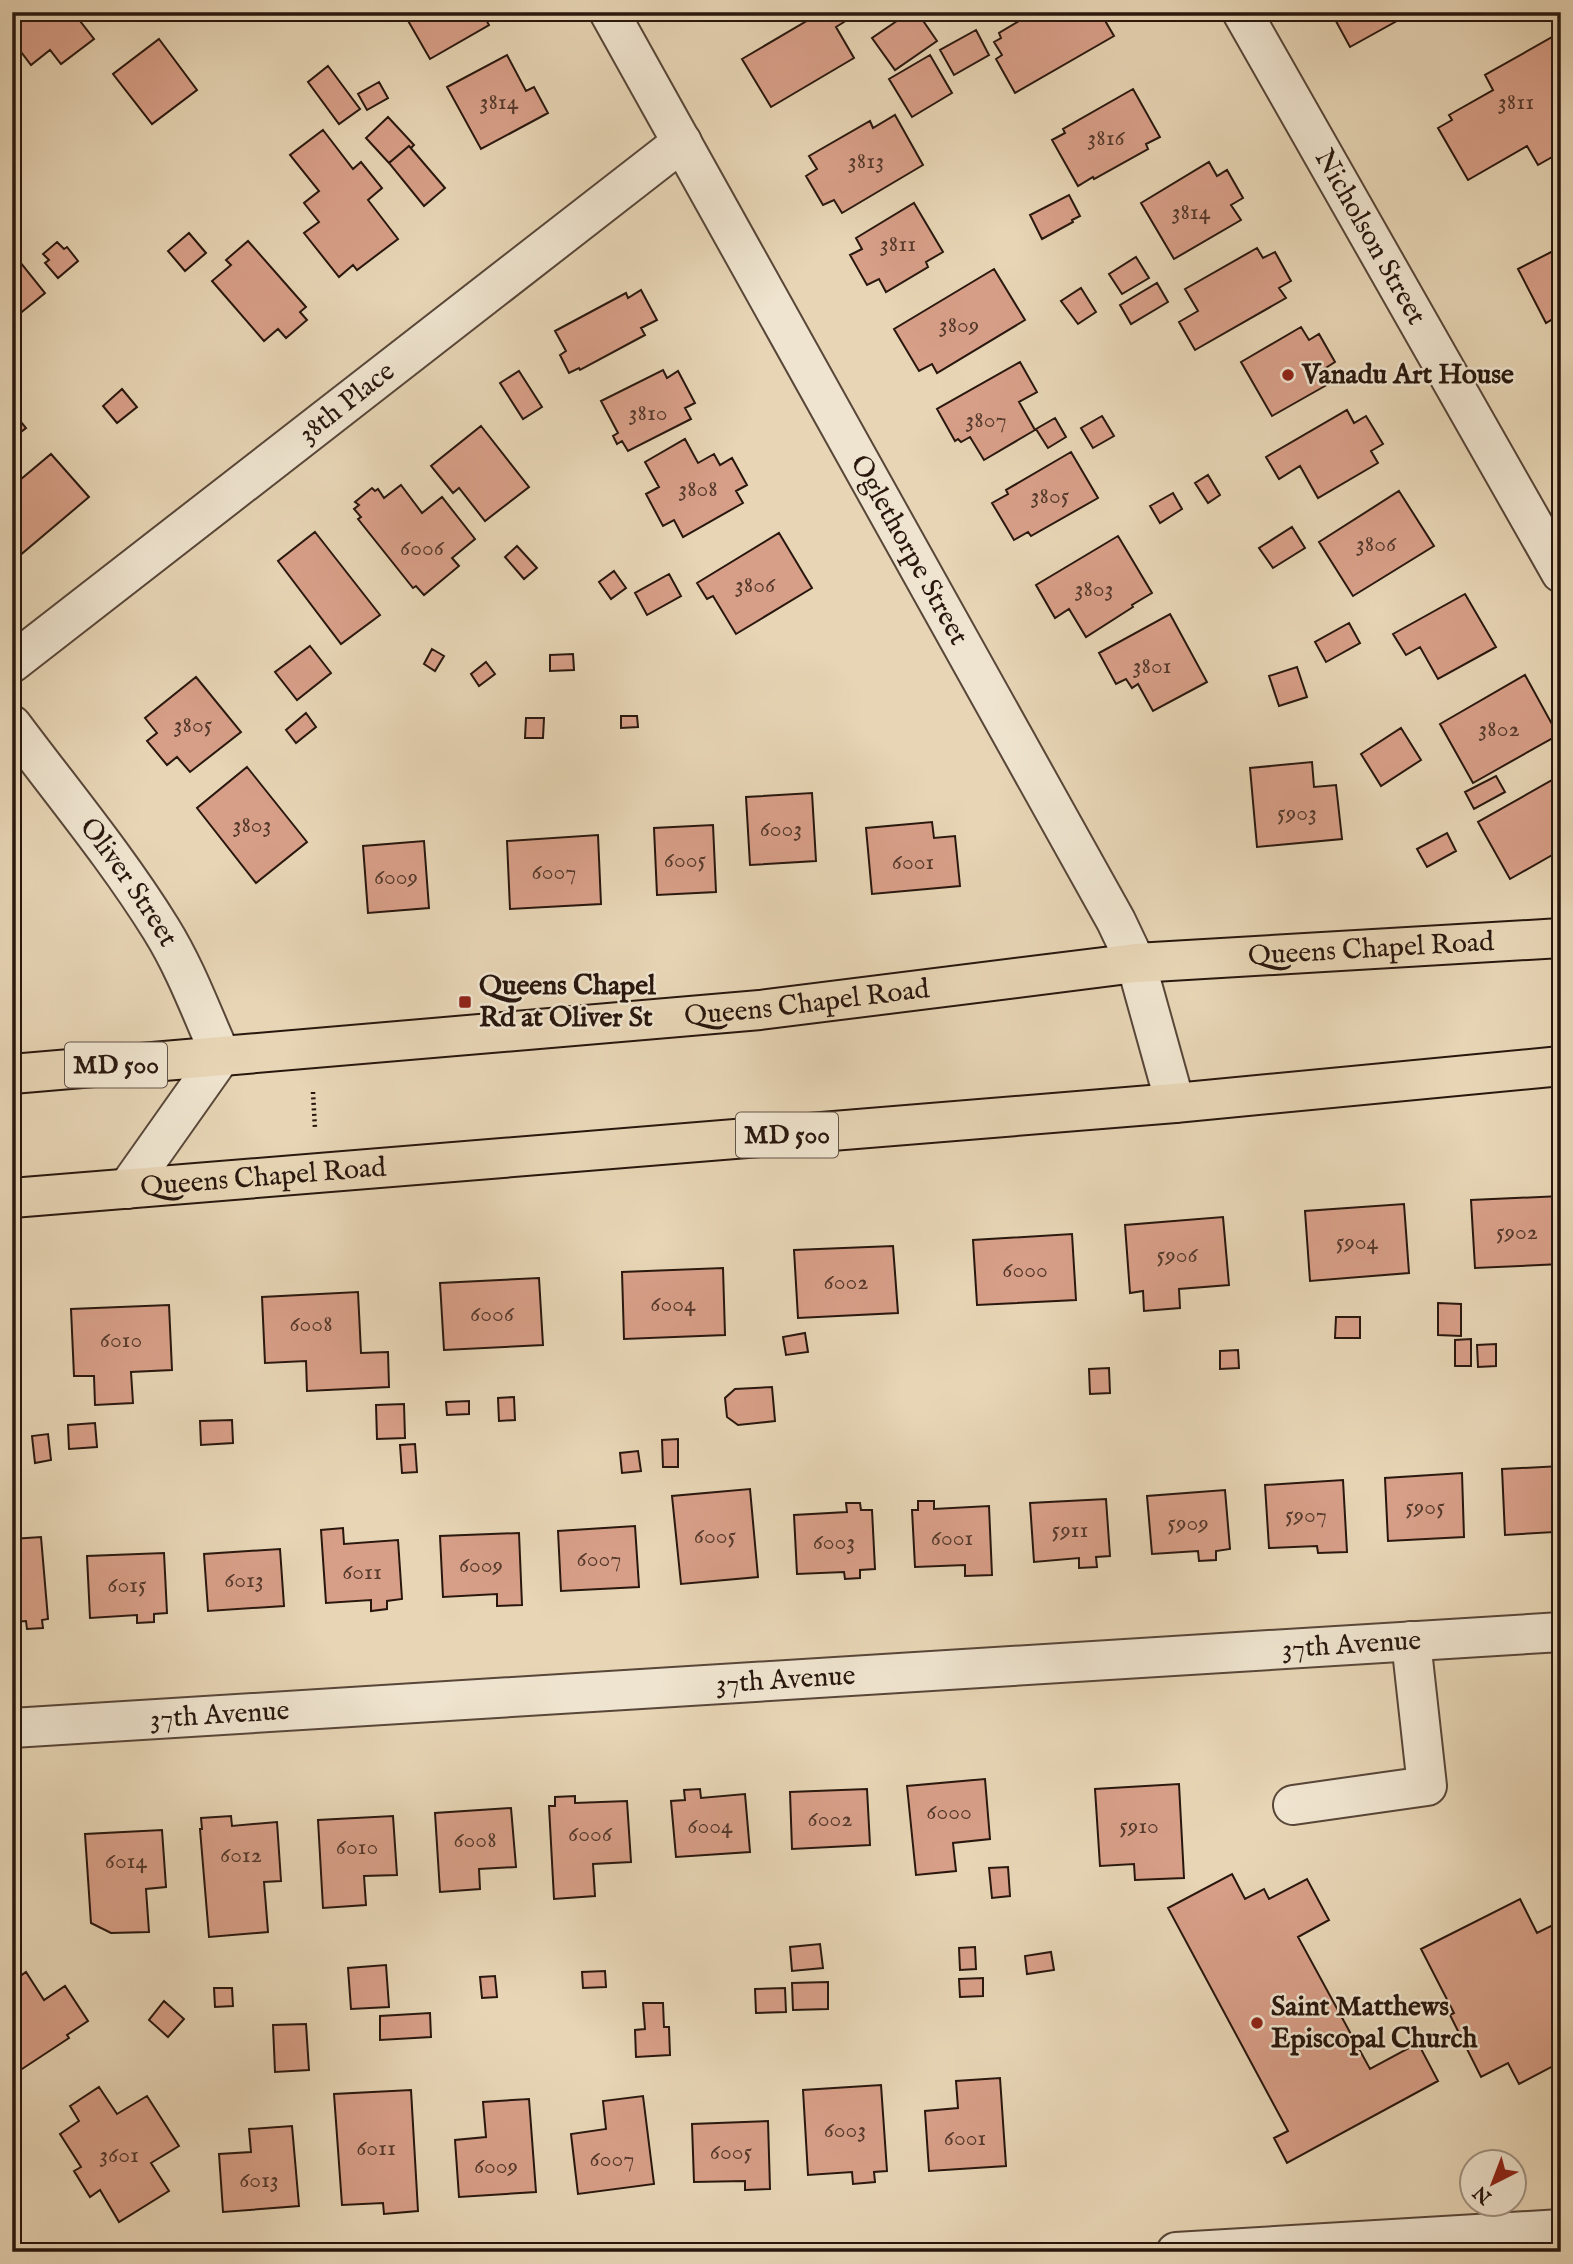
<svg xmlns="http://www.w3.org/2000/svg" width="1573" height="2264" font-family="'IM FELL English',serif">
<rect width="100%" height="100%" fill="#e7d5b5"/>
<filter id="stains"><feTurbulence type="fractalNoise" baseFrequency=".00286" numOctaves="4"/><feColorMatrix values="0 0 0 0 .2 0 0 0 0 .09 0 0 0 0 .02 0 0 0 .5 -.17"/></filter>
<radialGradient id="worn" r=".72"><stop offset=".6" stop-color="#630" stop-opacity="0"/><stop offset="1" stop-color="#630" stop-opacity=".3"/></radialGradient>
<path fill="#d89f88" stroke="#29170e" stroke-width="2" d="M12,12H73L94,39L61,64L50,50L31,65L12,40Z
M403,12H482L489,25L430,59Z
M822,12H838L844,22L836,27L854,58L771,107L742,59Z
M910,12H917L937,41L895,70L872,38Z
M1034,12H1100L1114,36L1015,93L996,59L1002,55L994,42L1001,38L999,33Z
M1331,12H1413L1350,47Z
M976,30L989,55L954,75L940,50Z
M1561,32V152L1538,165L1527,146L1468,180L1438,128L1452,120L1449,115L1493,90L1485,75Z
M159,39L197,90L152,124L113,74Z
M507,55L526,91L534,87L548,113L481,149L447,87Z
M930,55L952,93L912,117L889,79Z
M328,66L360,109L339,124L308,82Z
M379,82L388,98L367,110L358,94Z
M1133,89L1160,137L1146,144L1148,149L1094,179L1093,177L1078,186L1052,140L1065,133L1063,129Z
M895,115L923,165L842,213L834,200L823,205L806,176L817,169L809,156L870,121L873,128Z
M388,117L414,145L411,148L409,146L389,163L366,138Z
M323,130L353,169L361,162L382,188L368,200L398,239L357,270L353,265L339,277L304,233L319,222L304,203L319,191L290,155Z
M409,146L445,188L424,206L389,163Z
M1209,162L1217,176L1227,170L1243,198L1231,205L1241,220L1174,259L1141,203Z
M1069,195L1080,216L1072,220L1073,222L1042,239L1030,215Z
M914,203L943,252L926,262L928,267L886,292L879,279L867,285L850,255L862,249L856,238Z
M189,233L206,253L185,271L168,251Z
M248,241L306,307L300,312L307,320L286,338L278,329L264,341L212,281L231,265L226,260Z
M57,242L64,249L67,247L78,261L58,278L45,263L49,260L43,254Z
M1561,247V314L1546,323L1518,269Z
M1257,248L1263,258L1275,252L1291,281L1279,288L1286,298L1195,350L1179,322L1198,311L1185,289Z
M12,252L45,293L12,320Z
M1136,257L1149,278L1122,294L1109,274Z
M994,269L1025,320L937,373L932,364L919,371L894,329Z
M1157,283L1168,302L1131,324L1120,305Z
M1081,288L1096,312L1078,324L1061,301Z
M641,290L657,320L641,328L645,335L580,370L579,368L569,373L560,355L566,351L555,331L626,293L628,298Z
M1301,327L1309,340L1319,334L1335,362L1324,369L1332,382L1272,416L1241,362Z
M1020,362L1037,392L1019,402L1035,430L984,460L970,437L961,442L958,439L955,441L937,409Z
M663,370L667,378L678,371L695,403L685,408L691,419L628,451L622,441L617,444L613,436L618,433L601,401Z
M519,371L542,407L523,419L500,383Z
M122,389L137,407L117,423L103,406Z
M1347,410L1354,423L1366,416L1383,444L1371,451L1378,463L1318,498L1300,466L1279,479L1266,457Z
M12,411L26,428L12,439Z
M1102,416L1114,436L1093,448L1081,428Z
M1055,418L1066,437L1048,448L1036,429Z
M481,426L529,487L485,521L459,488L453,493L431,466Z
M685,439L698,463L714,454L720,465L732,458L747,485L736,491L743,503L683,537L674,520L663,526L646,494L659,487L645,462Z
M1071,452L1098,498L1031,536L1028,532L1014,540L992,503L1008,494L1006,490Z
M51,454L89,497L12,562V493L18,488L14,485Z
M1208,475L1220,495L1208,503L1195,483Z
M401,485L422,513L442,497L475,539L452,558L459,566L424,595L416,586L413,588L358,519L361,517L354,509L359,505L355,502L372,488L375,491L378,489L384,498Z
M1399,491L1434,546L1353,596L1319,542Z
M1173,493L1182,509L1160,523L1150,506Z
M1292,527L1305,548L1273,568L1259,548Z
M315,532L380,615L341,644L278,561Z
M779,533L812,588L736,634L713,596L707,599L697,583Z
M1118,536L1152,593L1132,605L1133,607L1086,637L1069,609L1055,618L1036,585Z
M517,546L537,568L524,579L505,557Z
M614,571L626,588L611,599L599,582Z
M669,574L681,596L647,615L635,593Z
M1465,594L1496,647L1438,679L1420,647L1406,655L1393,634Z
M1170,614L1207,682L1153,711L1138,684L1132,688L1126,679L1116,684L1099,653Z
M1349,623L1360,643L1326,662L1315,642Z
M310,646L331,673L297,700L275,672Z
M432,649L444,656L435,671L424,664Z
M573,654L574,670L550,671V655Z
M486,662L495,674L479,686L471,674Z
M1297,667L1307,697L1279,706L1269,676Z
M1525,675L1558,735L1473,783L1440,724Z
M196,677L241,732L190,772L177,757L167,765L147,741L157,733L145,718Z
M306,713L316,727L296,743L286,730Z
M621,716H637L638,727L621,728Z
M526,718H544L543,738H525Z
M1401,728L1421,760L1381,786L1361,754Z
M1312,762L1314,787L1336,785L1342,839L1257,847L1250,768Z
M247,767L307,842L256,883L197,808Z
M1561,775V850L1510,879L1478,822Z
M1496,776L1505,792L1474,809L1465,792Z
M812,793L816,861L750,865L746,797Z
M932,822L934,838L955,836L960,886L872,894L866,828Z
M713,825L716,892L657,895L654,828Z
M1447,833L1456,851L1427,867L1417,849Z
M598,835L601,904L510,909L507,841Z
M424,841L429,908L368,913L363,846Z
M1561,1196V1264L1475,1268L1471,1200Z
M1404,1204L1409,1273L1310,1281L1305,1211Z
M1223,1217L1229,1285L1179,1289L1180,1308L1144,1311L1143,1291L1130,1293L1125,1225Z
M1072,1234L1076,1300L977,1305L973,1240Z
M893,1246L898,1313L798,1318L794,1250Z
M723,1268L725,1335L624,1339L622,1272Z
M539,1278L543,1345L444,1350L440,1283Z
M358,1292L361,1353L388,1352L389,1387L307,1391L306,1361L265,1363L262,1297Z
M1438,1303L1461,1304V1336L1438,1335Z
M169,1305L172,1370L131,1372L133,1403L95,1405L94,1376H74L71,1309Z
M1336,1317H1360V1338H1335Z
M805,1333L808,1352L786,1355L783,1337Z
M1471,1339V1366H1455V1340Z
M1496,1344V1366L1478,1367L1477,1345Z
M1238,1350L1239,1368L1220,1369V1351Z
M1109,1368L1110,1393L1090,1394L1089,1369Z
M772,1387L775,1421L738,1425L727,1417L725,1398L735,1389Z
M514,1397L515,1420L499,1421L498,1398Z
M469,1401V1414L447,1415L446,1402Z
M404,1404L405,1438L377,1439L376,1405Z
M232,1420L233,1443L201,1445L200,1421Z
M95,1423L97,1447L69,1449L68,1425Z
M48,1434L51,1460L35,1463L32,1436Z
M678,1439V1467H663L662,1440Z
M415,1444L417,1472L402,1473L400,1445Z
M638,1451L641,1471L622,1473L620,1453Z
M1561,1466V1538L1554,1539V1532L1505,1535L1502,1469Z
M1462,1473L1464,1537L1388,1541L1385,1478Z
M1343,1480L1347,1552L1318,1553L1317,1546L1269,1548L1265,1485Z
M750,1489L758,1577L681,1584L672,1496Z
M1225,1490L1230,1549L1216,1551V1560L1199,1561L1198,1551L1152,1554L1147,1496Z
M1106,1499L1110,1556L1096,1557L1097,1567L1079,1568V1558L1034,1562L1030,1503Z
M918,1501H934V1509L989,1506L992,1575L965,1576V1565L915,1567L912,1510H918Z
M846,1503H860L861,1510H872L875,1569L860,1570V1578L845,1579L844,1572L797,1574L794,1515L847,1512Z
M635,1526L639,1587L561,1591L558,1531Z
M343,1528L344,1544L398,1540L402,1599L387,1601V1609L371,1611V1600L326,1603L321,1530Z
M519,1533L522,1605L497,1606V1594L443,1597L440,1536Z
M41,1537L48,1619L42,1620L43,1628L27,1629L26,1621L12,1622V1539Z
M280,1549L284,1606L208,1611L204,1554Z
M164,1553L167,1613L154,1614V1622L137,1623V1615L90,1618L87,1556Z
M985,1779L990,1839L953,1843L956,1871L916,1875L907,1786Z
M1179,1784L1184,1878L1135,1880L1134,1864L1100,1866L1095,1789Z
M700,1789L701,1798L745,1794L750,1852L676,1857L671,1801L685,1800L684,1790Z
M867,1789L870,1845L792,1849L790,1792Z
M575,1796V1803L627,1801L631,1862L593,1864L595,1896L554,1899L549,1806H555V1797Z
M511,1808L516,1867L479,1869L480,1889L440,1892L435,1813Z
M231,1816L232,1826L277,1822L281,1881L264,1882L268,1932L209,1937L200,1829H202L201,1818Z
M393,1816L397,1875L364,1876L366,1905L323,1908L318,1820Z
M162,1830L166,1887L146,1889L149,1932L111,1933L91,1923L85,1834Z
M1008,1867L1010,1896L992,1898L989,1868Z
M1232,1874L1245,1899L1264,1889L1269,1899L1307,1879L1329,1920L1298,1937L1370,2069L1418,2043L1438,2081L1287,2163L1274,2138L1288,2131L1168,1908Z
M1520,1899L1537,1933L1561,1921V2062L1519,2084L1508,2063L1481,2077L1450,2015L1454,2013L1421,1949Z
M820,1944L823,1968L792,1971L790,1947Z
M975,1947L976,1969L960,1970L959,1948Z
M1051,1952L1054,1970L1027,1974L1025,1956Z
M386,1965L389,2007L351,2009L348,1968Z
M605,1971L606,1987L583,1988L582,1972Z
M26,1972L44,2000L65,1986L88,2021L67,2035L69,2038L19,2071L12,2061V1982Z
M495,1976L497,1997L482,1998L480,1977Z
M983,1978V1996L960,1997L959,1979Z
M828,1982V2009L793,2010L792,1983Z
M214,1988H232L233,2006L215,2007Z
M785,1988L786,2012L756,2013L755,1989Z
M164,2001L184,2019L168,2037L149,2020Z
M643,2003H663L664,2027H669L670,2055L636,2057L635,2030L645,2029Z
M430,2013L431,2037L380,2040V2016Z
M306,2024L309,2070L275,2072L273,2025Z
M1000,2078L1006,2166L929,2171L925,2111L958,2108L956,2081Z
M881,2085L887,2171L874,2172L875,2182L853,2184L852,2172L808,2175L803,2090Z
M99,2087L117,2114L147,2096L179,2146L151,2163L169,2191L119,2222L100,2190L90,2197L74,2171L81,2167L60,2134L79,2121L70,2106Z
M411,2090L418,2211L384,2214L383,2203L342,2205L334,2094Z
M643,2096L654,2184L578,2194L571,2134L606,2129L603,2101Z
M529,2099L536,2192L459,2197L455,2140L486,2137L483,2102Z
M768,2121L770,2189L745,2190V2181L694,2182L692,2124Z
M292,2126L299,2206L223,2212L219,2154L251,2152L249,2129Z"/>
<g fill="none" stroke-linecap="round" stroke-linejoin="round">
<g stroke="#584638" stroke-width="42">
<g id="minor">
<path id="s1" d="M609,12L1116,921L1136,963L1175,1103"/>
<path id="s2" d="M1242,12L1561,573"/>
<path id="s3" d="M12,663L682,142"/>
<path id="s4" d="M12,725C62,792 117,858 161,929C186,969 202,1014 221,1056L127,1189"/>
<path id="s5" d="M12,1728L1561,1632"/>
<path d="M1293,1805L1427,1786L1411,1641"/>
<path d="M1176,2252L1561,2229"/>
</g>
</g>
<g stroke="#29170e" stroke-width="42">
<g id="major">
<path id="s6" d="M12,1074L760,1010L1136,963L1561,938"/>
<path id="s7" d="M12,1198L1175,1103L1561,1066"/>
</g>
</g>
<path stroke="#29170e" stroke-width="4.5" stroke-dasharray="2 3.5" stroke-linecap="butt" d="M313,1092L315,1129"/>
<use href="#minor" stroke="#efe4cf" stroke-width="38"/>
<use href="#major" stroke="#e7d5b5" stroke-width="38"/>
</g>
<g fill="#8f2418" stroke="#efe4cf" stroke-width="2.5">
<circle cx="1288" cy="375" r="7"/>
<rect x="458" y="995" width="14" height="14" rx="3.5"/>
<circle cx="1257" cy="2023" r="7"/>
</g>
<g text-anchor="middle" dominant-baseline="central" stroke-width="5" stroke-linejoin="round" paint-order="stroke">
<g font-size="24" fill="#55392c">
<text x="499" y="102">3814</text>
<text x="1516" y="102">3811</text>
<text x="1106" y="138">3816</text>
<text x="866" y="161">3813</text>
<text x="1191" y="212">3814</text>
<text x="898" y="244">3811</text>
<text x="959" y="325">3809</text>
<text x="648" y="413">3810</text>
<text x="986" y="420">3807</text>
<text x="698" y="489">3808</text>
<text x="1050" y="496">3805</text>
<text x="1376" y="544">3806</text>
<text x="422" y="548">6006</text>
<text x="755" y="585">3806</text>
<text x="1094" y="589">3803</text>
<text x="1152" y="666">3801</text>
<text x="193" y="725">3805</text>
<text x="1499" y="729">3802</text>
<text x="1297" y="813">5903</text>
<text x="252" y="825">3803</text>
<text x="781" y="829">6003</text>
<text x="685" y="860">6005</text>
<text x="913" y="862">6001</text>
<text x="554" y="872">6007</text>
<text x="396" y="877">6009</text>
<text x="1517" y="1232">5902</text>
<text x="1357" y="1242">5904</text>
<text x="1177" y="1255">5906</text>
<text x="1025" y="1270">6000</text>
<text x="846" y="1282">6002</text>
<text x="673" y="1304">6004</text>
<text x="492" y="1314">6006</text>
<text x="311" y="1324">6008</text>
<text x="121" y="1340">6010</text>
<text x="1425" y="1507">5905</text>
<text x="1306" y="1515">5907</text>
<text x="1188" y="1523">5909</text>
<text x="1070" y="1530">5911</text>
<text x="715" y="1536">6005</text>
<text x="952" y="1538">6001</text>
<text x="834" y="1542">6003</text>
<text x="599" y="1559">6007</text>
<text x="481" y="1565">6009</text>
<text x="362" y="1572">6011</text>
<text x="244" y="1580">6013</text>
<text x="127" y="1585">6015</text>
<text x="949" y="1812">6000</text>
<text x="830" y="1819">6002</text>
<text x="710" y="1826">6004</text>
<text x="1139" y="1826">5910</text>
<text x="590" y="1834">6006</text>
<text x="475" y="1840">6008</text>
<text x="357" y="1847">6010</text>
<text x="241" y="1855">6012</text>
<text x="126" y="1861">6014</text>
<text x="845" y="2130">6003</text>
<text x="965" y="2138">6001</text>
<text x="376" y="2148">6011</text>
<text x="731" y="2152">6005</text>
<text x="119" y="2155">3601</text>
<text x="612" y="2159">6007</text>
<text x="496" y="2166">6009</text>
<text x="259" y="2180">6013</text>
</g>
<g fill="#efe4cf" stroke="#645448" stroke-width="2">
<rect x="65" y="1042.5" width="102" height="45" rx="5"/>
<rect x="736" y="1112.5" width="102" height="45" rx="5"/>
</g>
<g font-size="26" font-weight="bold" fill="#29170e">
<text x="116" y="1065">MD 500</text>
<text x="787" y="1135">MD 500</text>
</g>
<g font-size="28" fill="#29170e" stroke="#efe4cf">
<text stroke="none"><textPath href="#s2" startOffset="259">Nicholson Street</textPath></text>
<text stroke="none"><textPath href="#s3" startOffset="424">38th Place</textPath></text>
<text stroke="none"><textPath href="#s1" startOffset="616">Oglethorpe Street</textPath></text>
<text stroke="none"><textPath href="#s4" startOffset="196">Oliver Street</textPath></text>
<text stroke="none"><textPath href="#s6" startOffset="1365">Queens Chapel Road</textPath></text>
<text stroke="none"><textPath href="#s6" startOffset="798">Queens Chapel Road</textPath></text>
<text stroke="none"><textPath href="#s7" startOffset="252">Queens Chapel Road</textPath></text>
<text stroke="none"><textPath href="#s5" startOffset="1342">37th Avenue</textPath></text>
<text stroke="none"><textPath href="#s5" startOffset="775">37th Avenue</textPath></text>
<text stroke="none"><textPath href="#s5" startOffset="208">37th Avenue</textPath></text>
</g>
<g font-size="28" font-weight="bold" fill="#29170e" stroke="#efe4cf" text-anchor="start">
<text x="1302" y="375">Vanadu Art House</text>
<text x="479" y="986">Queens Chapel<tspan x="479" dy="32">Rd at Oliver St</tspan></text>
<text x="1271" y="2007">Saint Matthews<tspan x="1271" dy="32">Episcopal Church</tspan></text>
</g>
</g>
<rect width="1573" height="2264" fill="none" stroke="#e7d5b5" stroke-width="42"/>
<rect x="14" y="14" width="1545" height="2236" fill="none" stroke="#29170e" stroke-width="3.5"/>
<rect x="21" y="21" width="1531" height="2222" fill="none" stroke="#29170e" stroke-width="2"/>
<g transform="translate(1493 2183) rotate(222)"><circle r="33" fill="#efe4cf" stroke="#a09282" stroke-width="2"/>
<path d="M0-5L12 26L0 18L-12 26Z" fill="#8f2418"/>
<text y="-10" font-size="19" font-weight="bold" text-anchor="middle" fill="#29170e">N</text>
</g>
<rect width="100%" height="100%" filter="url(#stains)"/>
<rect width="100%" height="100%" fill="url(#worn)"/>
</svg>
